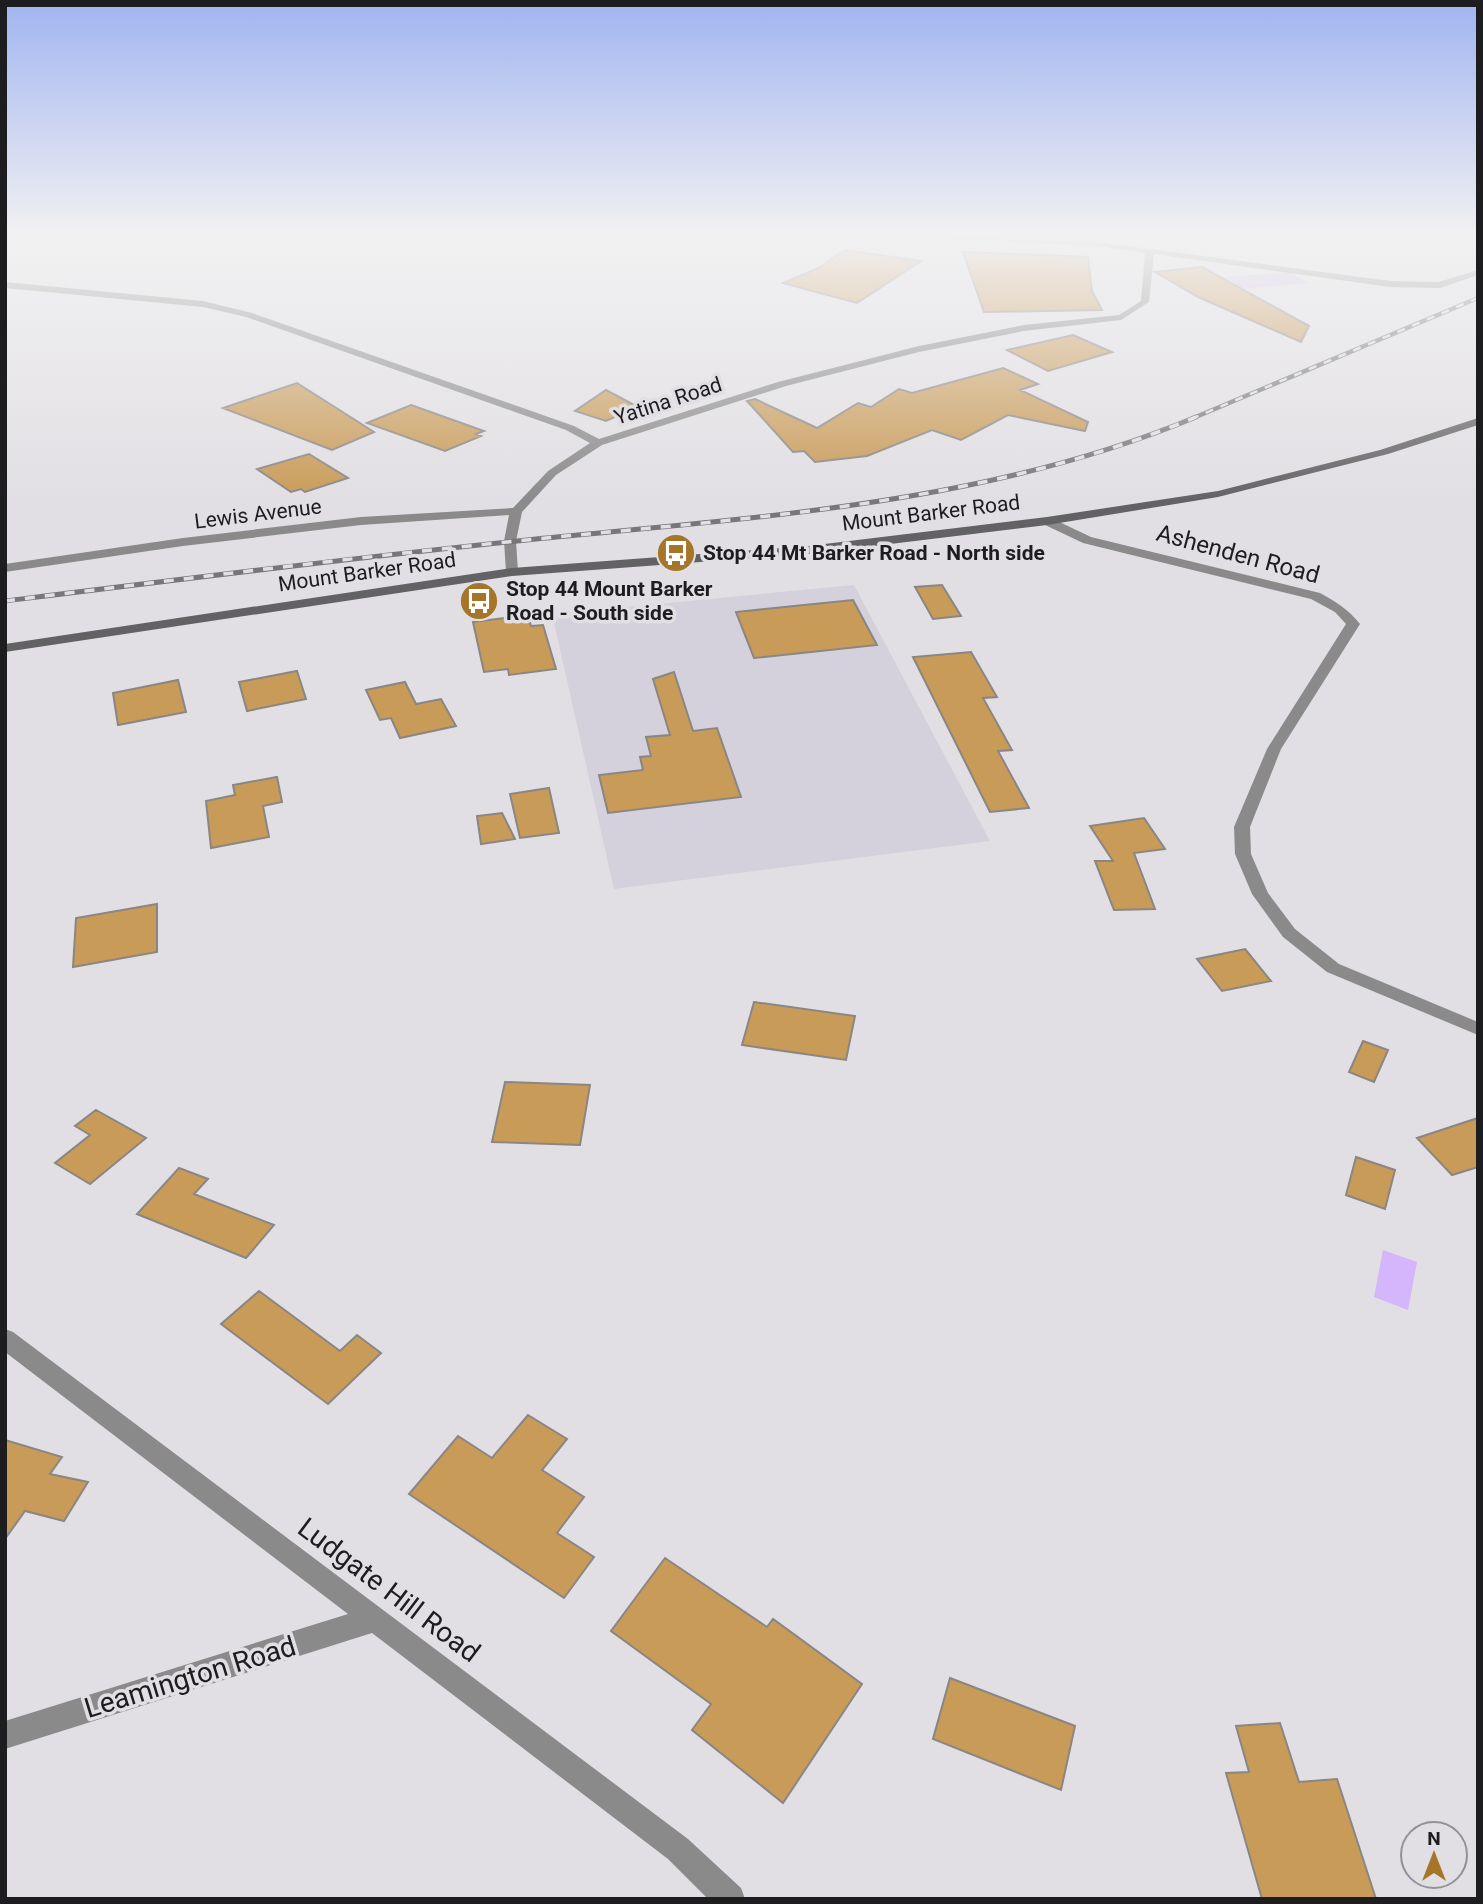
<svg xmlns="http://www.w3.org/2000/svg" width="1483" height="1904" font-family="Roboto,sans-serif">
<rect width="100%" height="100%" fill="#e1dfe3"/>
<path fill="#d5d1dc" d="M854,585L990,841L614,889L552,614Z"/>
<path fill="#d0bbe9" d="M1290,272L1308,283L1243,289L1225,277Z"/>
<path fill="#d5b5fb" d="M1383,1250L1417,1262L1408,1310L1374,1297Z"/>
<path fill="#c99b58" stroke="#898683" stroke-width="2" d="M844,250L921,261L857,303L783,283L821,267Z
M963,252L1088,257L1092,291L1102,310L984,312Z
M1202,267L1309,326L1301,342L1198,297L1155,272Z
M1073,335L1112,352L1048,371L1007,350Z
M1003,368L1038,384L1020,390L1088,422L1085,431L1008,415L961,440L932,430L867,456L815,462L804,451L793,452L747,401L755,399L817,428L858,403L871,407L899,389L912,393Z
M297,383L374,432L332,450L223,408Z
M606,390L638,407L606,421L575,411Z
M411,405L484,431L476,434L481,436L445,451L367,423Z
M309,454L348,478L305,492L301,489L291,492L257,469Z
M942,585L961,616L933,619L915,587Z
M853,600L877,645L754,658L736,612Z
M528,615L531,626L543,625L556,669L509,675L508,669L484,672L473,622Z
M971,652L997,697L983,698L1012,750L998,751L1029,808L990,812L913,657Z
M297,671L306,699L247,711L239,682Z
M674,672L693,731L717,728L741,797L608,813L599,775L643,770L640,757L651,756L646,737L670,735L653,679Z
M178,680L186,712L118,725L113,693Z
M405,682L416,704L441,699L456,726L400,738L391,718L380,720L366,690Z
M277,777L282,802L263,806L269,837L211,848L206,801L235,795L233,785Z
M549,788L559,833L520,838L510,794Z
M502,813L515,839L481,844L477,816Z
M1144,818L1165,849L1134,853L1155,909L1114,910L1095,861H1113L1090,826Z
M157,904V952L73,967L76,918Z
M1245,949L1271,981L1222,991L1197,959Z
M754,1002L855,1016L846,1060L742,1045Z
M1363,1041L1388,1050L1374,1082L1349,1072Z
M505,1082L590,1085L580,1145L492,1142Z
M96,1110L146,1138L90,1184L55,1163L90,1135L75,1126Z
M1478,1118V1167L1452,1175L1417,1138Z
M1356,1157L1395,1170L1385,1209L1346,1195Z
M179,1168L208,1179L194,1194L274,1225L246,1258L137,1214Z
M259,1291L340,1351L357,1335L381,1353L328,1404L221,1324Z
M528,1415L567,1439L542,1470L584,1497L557,1533L594,1557L564,1598L409,1494L458,1436L492,1458Z
M5,1440L62,1457L50,1474L88,1482L64,1521L25,1511L5,1539Z
M665,1558L767,1627L773,1619L862,1684L783,1803L692,1730L711,1704L611,1631Z
M950,1678L1075,1726L1061,1790L933,1739Z
M1280,1723L1299,1782L1337,1779L1376,1899H1262L1226,1773L1249,1772L1236,1726Z"/>
<g fill="none" stroke-linecap="round" stroke-linejoin="round">
<path fill="#8a8a8b" fill-rule="evenodd" d="M843,234L1098,242L1390,281L1439,282L1478,270V275L1440,288L1390,287L1154,254L1149,302L1121,320L1024,331L919,352L786,386L602,445L556,475L522,512L516,541L518,572L512,576L506,572L504,541L509,515L361,525L183,546L5,572V564L183,538L361,517L513,508L548,471L590,443L566,430L246,317L203,307L5,288V282L203,301L252,313L574,426L599,439L778,382L919,346L1024,325L1119,315L1141,301L1145,253L1098,246Z
M1043,518H1051L1091,537L1320,593C1336,602 1348,609 1360,624L1281,749L1250,827L1251,854L1268,893L1295,929L1339,964L1478,1022V1035L1327,972L1283,937L1252,894L1235,854L1234,827L1267,749L1346,624L1335,612L1311,599L1083,543L1043,524Z
M5,1329L13,1332L688,1839L741,1888L745,1899H708L668,1859L372,1633L5,1749V1721L348,1614L5,1352Z"/>
<path fill="#626163" fill-rule="evenodd" d="M1478,418V425L1388,454L1218,497L1047,525L808,554L512,576L5,652V644L512,568L808,546L1047,517L1218,491L1380,450Z"/>
<g stroke="#777679" stroke-width="4.5">
<path id="rail-far1" d="M1191,419L1478,298"/>
</g>
<g stroke="#777679" stroke-width="5">
<path id="rail" d="M5,601C182,579 358,557 536,539C758,517 988,504 1196,417"/>
</g>
<use href="#rail-far1" stroke="#e1dfe3" stroke-width="2.5" stroke-dasharray="8" stroke-linecap="butt"/>
<use href="#rail" stroke="#e1dfe3" stroke-width="3.5" stroke-dasharray="10" stroke-linecap="butt"/>
</g>
<linearGradient id="sky" x2="0" y2="1"><stop stop-color="#a0b4f0"/><stop offset="0.47" stop-color="#f2f1f2"/><stop offset="1" stop-color="#f2f1f2" stop-opacity="0"/></linearGradient>
<rect width="1483" height="501" fill="url(#sky)"/>
<defs>
<g id="bus-disc" transform="scale(2.0125)"><circle r="9.5" fill="#a5762a" stroke="#e1dfe3"/><path d="M-5-6H5V4H4V6H2V4H-2V6H-4V4H-5ZM-3.5-4V0h7V-4ZM-3.5 1.2v1.5H-2V1.2ZM2 1.2v1.5H3.5V1.2Z" fill="#fff"/></g>
</defs>
<g fill-rule="evenodd">
<use href="#bus-disc" x="676" y="553"/>
<use href="#bus-disc" x="479" y="601"/>
</g>
<g text-anchor="middle" dominant-baseline="central" stroke-width="7" stroke-linejoin="round" paint-order="stroke">
<g font-size="21" fill="#1d1c1e" stroke="#e1dfe3">
<text transform="translate(668 401) rotate(-18)">Yatina Road</text>
<text transform="translate(931 513) rotate(-7)">Mount Barker Road</text>
<text transform="translate(258 514) rotate(-7)">Lewis Avenue</text>
<text transform="translate(367 572) rotate(-8)">Mount Barker Road</text>
</g>
<g font-size="21" font-weight="bold" fill="#1d1c1e" stroke="#e1dfe3" text-anchor="start">
<text x="703" y="553">Stop 44 Mt Barker Road - North side</text>
<text x="506" y="589">Stop 44 Mount Barker<tspan x="506" dy="24">Road - South side</tspan></text>
</g>
<g font-size="24" fill="#1d1c1e" stroke="#e1dfe3">
<text transform="translate(1238 554) rotate(15)">Ashenden Road</text>
</g>
<g font-size="28" fill="#1d1c1e" stroke="#e1dfe3">
<text transform="translate(389 1590) rotate(37)">Ludgate Hill Road</text>
<text transform="translate(190 1677) rotate(-17)">Leamington Road</text>
</g>
</g>
<rect width="1483" height="1904" fill="none" stroke="#1d1c1e" stroke-width="14"/>
<g transform="translate(1434 1855)"><circle r="33" fill="#e1dfe3" stroke="#939194" stroke-width="2"/>
<path d="M0-5L12 26L0 18L-12 26Z" fill="#a5762a"/>
<text y="-10" font-size="19" font-weight="bold" text-anchor="middle" fill="#1d1c1e">N</text>
</g>
</svg>
